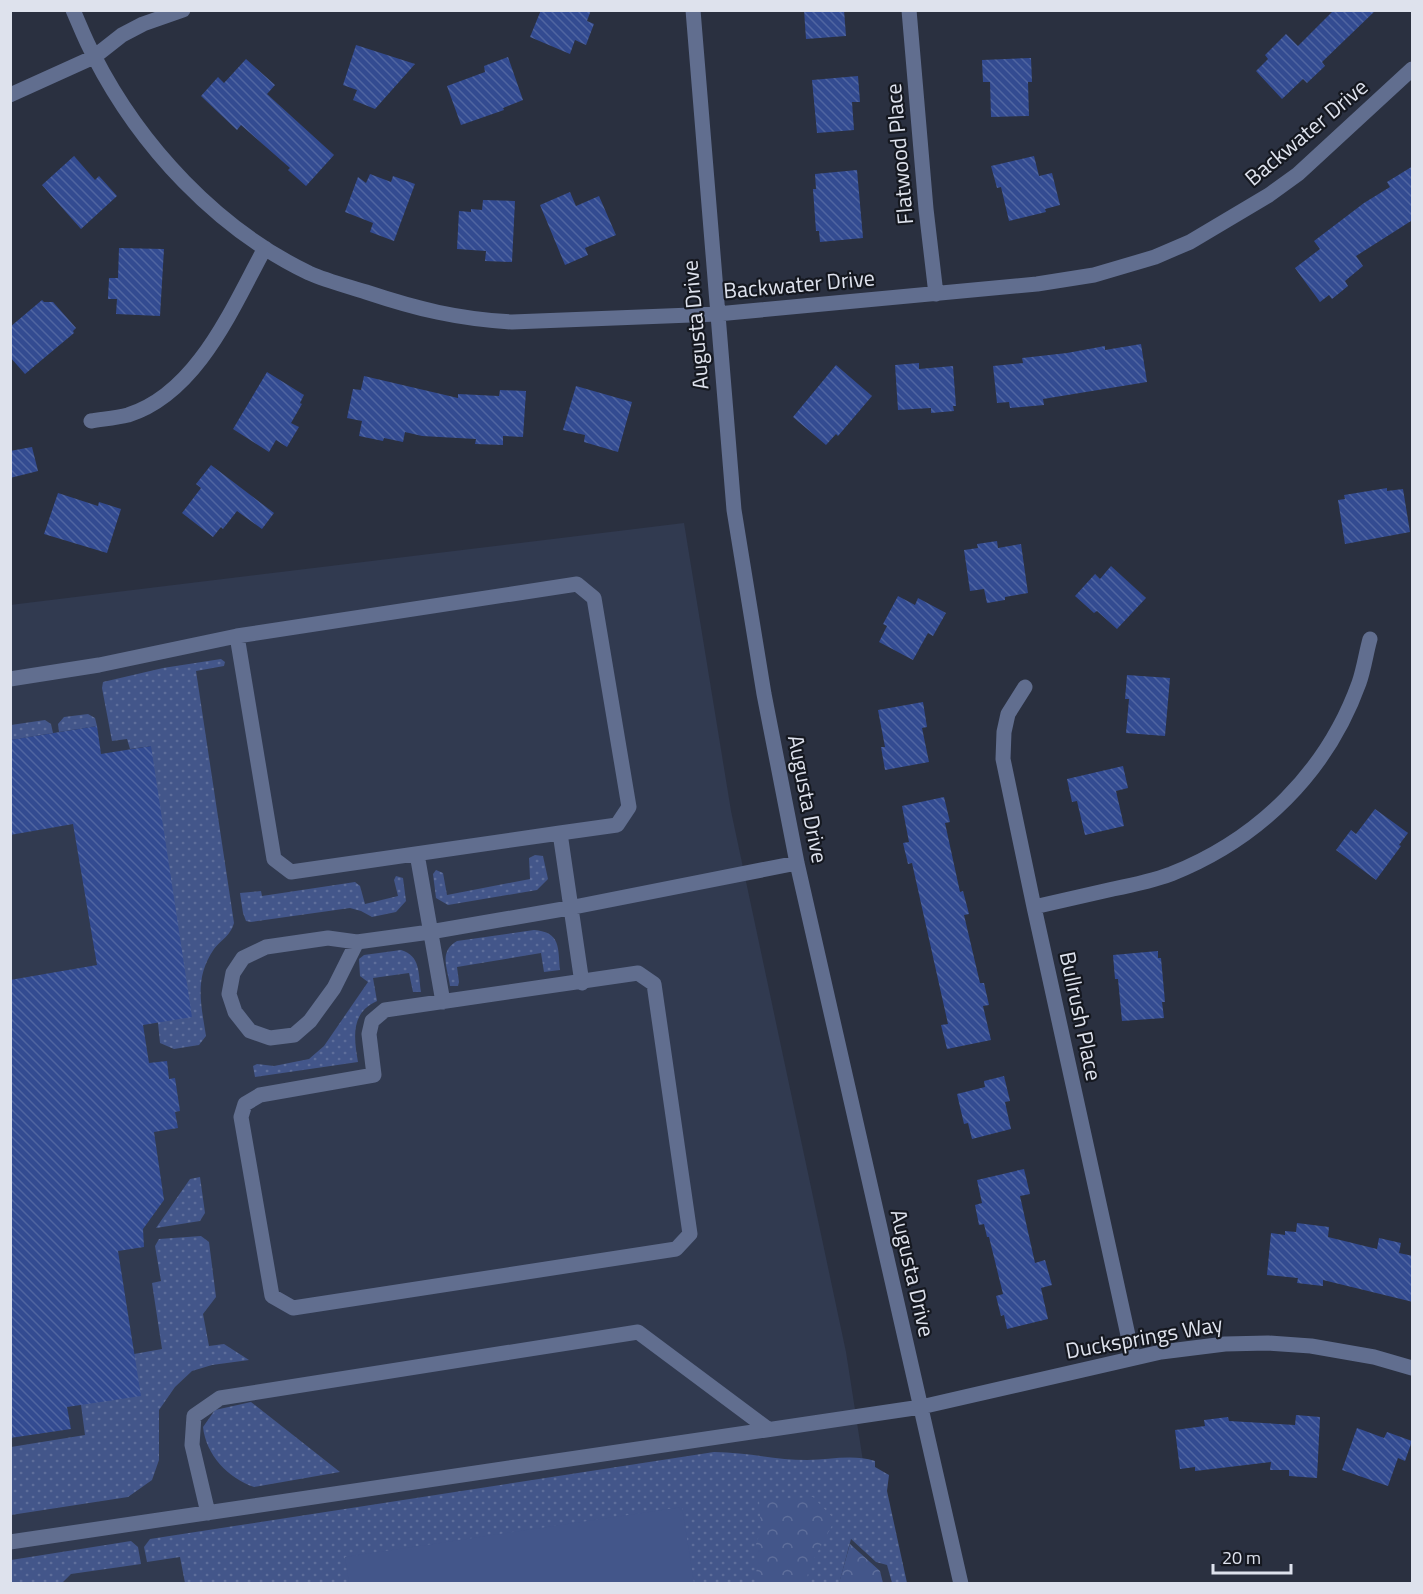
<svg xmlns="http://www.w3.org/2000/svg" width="1423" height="1594" font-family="'Titillium Web',sans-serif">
<defs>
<pattern id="grass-dots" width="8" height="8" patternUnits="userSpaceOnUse" patternTransform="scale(1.5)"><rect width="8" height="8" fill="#43568a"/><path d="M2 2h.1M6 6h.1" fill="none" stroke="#5e6e9b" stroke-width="1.8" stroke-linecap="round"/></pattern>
<pattern id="forest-crowns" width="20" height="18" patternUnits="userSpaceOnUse" patternTransform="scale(1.5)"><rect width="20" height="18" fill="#43568a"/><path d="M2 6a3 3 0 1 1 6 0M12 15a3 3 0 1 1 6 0" fill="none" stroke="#5e6e9b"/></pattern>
<pattern id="building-back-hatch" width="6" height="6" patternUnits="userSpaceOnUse" patternTransform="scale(1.5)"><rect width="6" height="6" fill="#334b91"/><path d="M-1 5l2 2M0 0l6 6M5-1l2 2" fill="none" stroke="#5065a1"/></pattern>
</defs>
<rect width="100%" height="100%" fill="#2a3040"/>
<path fill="#313a50" d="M684,523L731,811L846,1352L865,1474L892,1583H11L10,605Z"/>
<path fill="url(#grass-dots)" d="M221,659L225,662L224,666L196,671L234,923C231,935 221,940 214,949C194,978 201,1004 206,1036L199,1045L174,1049L160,1043L158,1023L151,746L130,749L127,739L112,741L102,688L103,682L163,668Z
M88,714L95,718L97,726L59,732L58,724L64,717Z
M45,720L51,724L53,733L11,740V725Z
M535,855L543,856L548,879L537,890L448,905L436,898L433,874L436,870L443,873L447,895L530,879L529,858Z
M396,876L403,878L406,901L396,912L372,917L361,911L350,908L251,922L246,921L243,913L240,893L261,891L262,896L355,882L360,886L365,904L398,896L394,880Z
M534,930C561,932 558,948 560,970L544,972L541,953L457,967L459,982L458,986H450C448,969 438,952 457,941Z
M401,950C421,956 418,973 421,992H413L409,973L373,978L377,1001C350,1013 354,1038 358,1062L255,1077L253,1066L257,1064L274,1066L309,1059L324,1046L368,982L360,976L359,959L364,955Z
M200,1177L205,1213L200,1221L156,1228L190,1179Z
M201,1236L209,1242L216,1297L203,1314L209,1346L224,1344L249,1360L212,1365L192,1371L175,1387L159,1410V1460L152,1480L128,1497L11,1515V1447L85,1435L81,1405L134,1354L162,1349L152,1283L161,1281L155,1246L159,1239Z
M251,1402L340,1472L254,1487C228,1478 206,1455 203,1427L215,1410Z
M714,1452C746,1452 776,1460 807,1460C830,1460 852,1454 875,1461V1467L889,1475L887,1491L907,1583H892L887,1565L876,1562L851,1539L839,1584L185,1583L180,1557L147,1562L144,1547L150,1539Z
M131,1541L138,1547L141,1564L71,1574L62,1583H11V1560Z"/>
<path fill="url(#forest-crowns)" d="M813,1497L835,1520L809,1568L806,1583H758L754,1550L761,1530L759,1500Z
M850,1544L880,1571L883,1583H839Z"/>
<path fill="#43568a" d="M682,1507L694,1583H349L345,1557Z"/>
<path fill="url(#building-back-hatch)" d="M541,10H591L587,21L594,24L586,45L575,40L570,54L530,37Z
M804,10H844L846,36L806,39Z
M1334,10H1376L1322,62L1325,66L1307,83L1303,79L1282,99L1256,71L1268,59L1265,55L1286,34L1298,46Z
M356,45L415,64L375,109L353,100L357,90L343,85Z
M508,57L523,100L503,108L504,110L461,125L447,86L485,72L484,66Z
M1031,58L1032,82H1028L1029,116L991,117L990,82H983L982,60Z
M246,59L275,85L267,94L334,155L306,186L288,170L290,168L241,125L237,130L201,96L218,77L224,83Z
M858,76L860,102H852L854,130L817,133L812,80Z
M74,156L95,180L99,176L117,196L81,229L42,185Z
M1034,156L1039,176L1052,173L1060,205L1045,209L1046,212L1009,221L1001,187L997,188L991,166Z
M1413,166V224L1411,221L1356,256L1363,266L1345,281L1348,286L1332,299L1329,295L1320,302L1295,268L1320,249L1314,241L1364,203L1390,187L1387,182Z
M857,170L863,238L820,242L819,231H816L813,189H816L815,174Z
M370,174L391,182L393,176L415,184L394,241L370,232L373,223L345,212L358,177L366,183Z
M570,192L576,206L599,196L616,235L585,248L588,255L565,265L540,205Z
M483,200L515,201L512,262L485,261L486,251L457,249L459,211L471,212V209L482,210Z
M119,248L164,249L160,316L116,314L117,299H108L109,278H118Z
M42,300L44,302H53L76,328L73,331L74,333L25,374L10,357V327Z
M1141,344L1147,382L1043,399L1044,405L1010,408L1009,402L997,403L993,366L1023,363L1022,358L1067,353L1105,346V350Z
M919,363V369L953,366L956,406H953L954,411L931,413V408L898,410L895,365Z
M836,365L872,396L838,436L836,434L826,445L793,417Z
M267,372L304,395L300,403L302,404L291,423L299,427L287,447L276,440L269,452L233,429Z
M364,376L458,398V394L499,396L500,390L526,391L523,437L503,436V445L475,444L476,439L422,436L405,432L403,442L384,438L383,441L359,436L362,421L347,418L353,389L361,390Z
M576,386L632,402L618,452L584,442L585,435L563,430Z
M32,447L38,471L10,478V451Z
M211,465L274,513L262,529L237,511L223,529L221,527L213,537L182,513L201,488L196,484Z
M1387,488V491L1403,489L1410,532L1345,544L1338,500L1345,499L1344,495Z
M58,493L98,506L99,502L121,509L107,553L44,534Z
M997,541L998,548L1021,544L1028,593L1005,597V600L987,603L984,589L970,591L964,550L978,548L977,544Z
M1111,566L1146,598L1117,629L1097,611L1094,613L1075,596L1095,574L1100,579Z
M898,596L915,605L918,598L946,613L933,636L928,633L913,660L879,642L887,626L883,624Z
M1127,675L1170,678L1165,736L1126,733L1129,699H1125Z
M923,702L927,727L922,728L929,762L885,770L881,747H885L878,710Z
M97,726L101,754L151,746L192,1017L143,1025L149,1063L167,1061L169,1079L175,1078L180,1111L175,1112L178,1128L154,1132L164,1200L143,1229L144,1247L118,1251L141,1396L67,1407L71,1429L10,1438V980L97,965L73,824L10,835V740Z
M1123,766L1128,788L1116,791L1124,826L1085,835L1077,801L1072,802L1067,779Z
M944,797L950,822L945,823L960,892L963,891L969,914L964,915L980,983H984L989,1005L983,1006L991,1040L947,1049L941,1025L948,1024L912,863L908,864L903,843L909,842L902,806Z
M1375,809L1408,833L1399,845L1401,846L1376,880L1336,850L1351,830L1356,834Z
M1158,951V958H1161L1165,1002H1162L1164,1018L1122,1021L1118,979H1115L1113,955Z
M1004,1076L1010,1101L1005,1102L1011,1129L972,1139L968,1123L964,1124L957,1094L985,1087L984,1081Z
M1024,1169L1030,1194L1020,1196L1035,1263L1045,1260L1052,1285L1041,1288L1048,1319L1007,1329L1004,1315L1001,1316L996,1296L1003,1294L989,1237H987L984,1224L979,1225L975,1205L982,1203L977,1180Z
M1297,1223L1329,1227L1328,1237L1377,1249L1379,1238L1401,1243L1399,1253L1413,1256V1302L1323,1280V1286L1297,1283L1298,1278L1267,1275L1271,1233L1285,1235V1231L1296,1232Z
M1296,1415L1320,1417L1317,1478L1289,1476V1470H1270L1271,1462L1195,1471V1467L1180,1469L1175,1430L1205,1426L1204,1420L1228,1417L1229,1421L1295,1425Z
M1357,1428L1384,1438L1387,1432L1412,1441L1405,1461L1398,1458L1388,1486L1342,1470Z"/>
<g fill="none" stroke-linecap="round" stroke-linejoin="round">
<path stroke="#616e8f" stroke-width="15" d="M73,10C80,26 86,42 94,56C140,146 217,229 309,273C327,281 347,286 366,292C417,309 458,319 512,322L717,314L1037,284L1094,275L1155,257L1190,242L1269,195L1298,174L1412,69
M693,10L734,510L764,694L797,863L961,1584
M909,10L926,209L936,294
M10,95L94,57L122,35L143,24L183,10
M91,421C103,419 116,418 128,415C198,393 233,306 265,248
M237,636L274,859L291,872L560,833
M10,679L99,665L237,636L577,584L594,598L629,807L617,825L560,833L582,983
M1025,687L1008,714L1004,732L1003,759L1034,907L1133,1358
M417,854L443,1002
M1034,907C1060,901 1087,895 1113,889C1133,885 1152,881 1171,874C1259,839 1327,772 1359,683C1364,669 1366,653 1370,639
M357,942L334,988L310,1021L294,1035L270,1038L250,1031L235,1012L229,994L233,973L243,958L266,947L328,938L357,942L430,932L569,908L797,863
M638,973L654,984L690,1234L676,1249L293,1308L272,1296L241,1117L245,1104L260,1095L374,1075L369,1034L372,1021L385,1010Z
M208,1513L192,1445L194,1416L220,1398L638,1332L768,1429
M10,1542L921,1407L1161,1352L1225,1344L1268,1343L1311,1346L1374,1357L1412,1368"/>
</g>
<g text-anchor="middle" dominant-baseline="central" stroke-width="4.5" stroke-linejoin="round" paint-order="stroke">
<g font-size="22" fill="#dee2ed" stroke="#151820">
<text transform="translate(1306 132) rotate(-40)">Backwater Drive</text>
<text transform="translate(899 154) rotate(-95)">Flatwood Place</text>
<text transform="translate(799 284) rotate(-5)">Backwater Drive</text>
<text transform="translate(695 325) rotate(-95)">Augusta Drive</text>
<text transform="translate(808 799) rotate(79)">Augusta Drive</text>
<text transform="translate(1081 1016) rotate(78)">Bullrush Place</text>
<text transform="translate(913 1273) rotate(77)">Augusta Drive</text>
<text transform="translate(1144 1337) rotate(-10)">Ducksprings Way</text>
</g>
</g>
<rect width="1423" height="1594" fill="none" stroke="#dee2ed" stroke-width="24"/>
<path d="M1213 1564v9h78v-9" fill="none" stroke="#dee2ed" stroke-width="3"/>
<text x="1222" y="1564" font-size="18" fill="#dee2ed" stroke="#151820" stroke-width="4.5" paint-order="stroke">20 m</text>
</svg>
